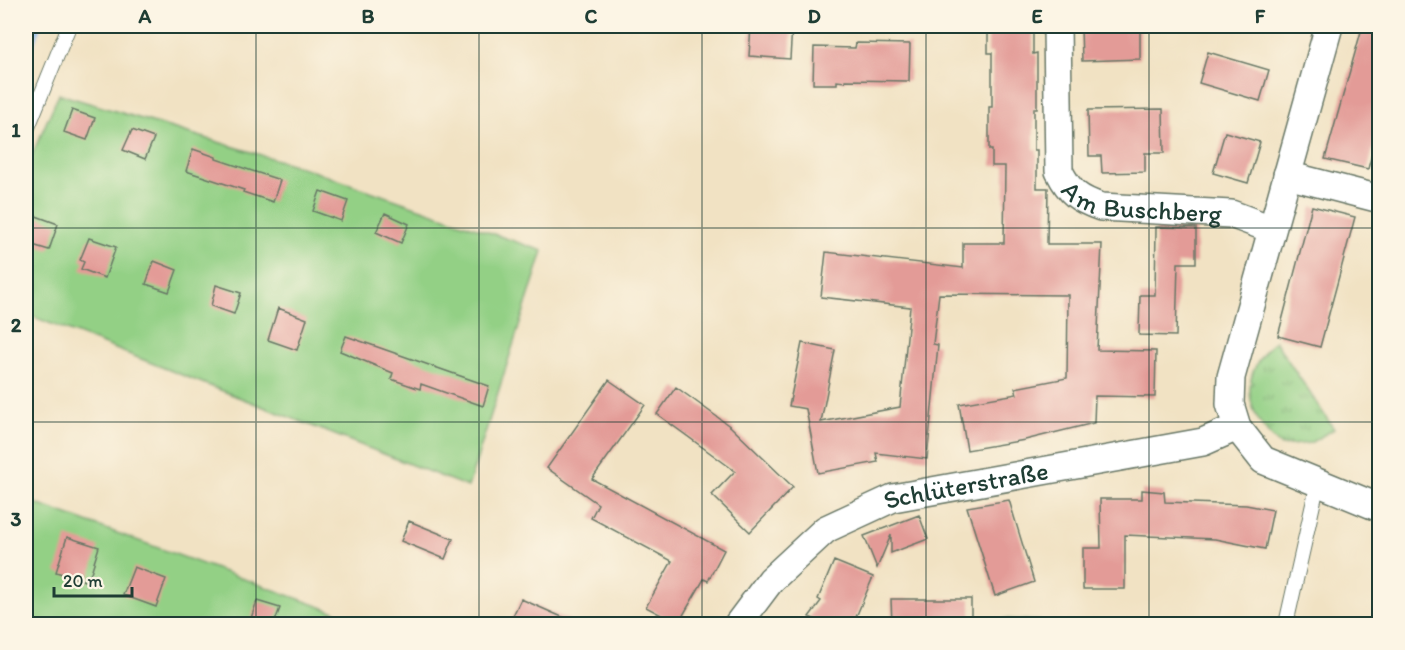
<svg xmlns="http://www.w3.org/2000/svg" width="1405" height="650" font-family="Itim,sans-serif">
<defs>
<pattern id="grass-tufts" width="24" height="20" patternUnits="userSpaceOnUse" patternTransform="scale(1.5)"><rect width="24" height="20" fill="#93d085"/><path d="M3 7l-1-3M5 7V3M7 7l1-3M15 17l-1-3M17 17v-4M19 17l1-3" fill="none" stroke="#77aa6e"/></pattern>
<pattern id="cemetery-stones" width="16" height="16" patternUnits="userSpaceOnUse" patternTransform="scale(1.5)"><rect width="16" height="16" fill="#93d085"/><path d="M2 7V4a2 2 0 0 1 4 0v3zM10 15v-3a2 2 0 0 1 4 0v3z" fill="#77aa6e"/></pattern>
</defs>
<rect width="100%" height="100%" fill="#fcf5e5"/>
<filter id="ink" filterUnits="userSpaceOnUse"><feTurbulence type="fractalNoise" baseFrequency=".0167" numOctaves="2"/><feDisplacementMap in="SourceGraphic" scale="12" xChannelSelector="R" yChannelSelector="G"/><feConvolveMatrix kernelMatrix="1 2 1 2 8 2 1 2 1" color-interpolation-filters="sRGB"/></filter>
<filter id="wash" filterUnits="userSpaceOnUse"><feTurbulence type="fractalNoise" baseFrequency=".008" numOctaves="4" result="noise"/><feDisplacementMap in="SourceGraphic" scale="24" xChannelSelector="R" yChannelSelector="G"/><feGaussianBlur stdDeviation="1.35" result="paint"/><feColorMatrix in="noise" values="0 0 0 0 0 0 0 0 0 0 0 0 0 0 0 0 0 1.4 0 .05"/><feComposite in="paint" operator="in"/></filter>
<g filter="url(#wash)">
<rect width="100%" height="100%" fill="#f1e2c3"/>
<path fill="url(#grass-tufts)" stroke="#59865c" stroke-width="1.5" d="M1275,341L1334,429L1310,443L1281,446C1245,415 1237,376 1275,341Z"/>
<path fill="url(#cemetery-stones)" stroke="#59865c" stroke-width="1.5" d="M1004,619L1082,624H1004Z"/>
<path fill="#93d085" stroke="#59865c" stroke-width="1.5" d="M59,94L304,168L543,251L468,487L26,314V168Z
M26,500L368,624H26Z"/>
<g fill="none" stroke-linecap="round" stroke-linejoin="round">
<path stroke="#7db2eb" stroke-width="8" d="M26,56L37,26"/>
</g>
<g id="blocks">
<path fill="#e39b97" d="M751,26H792L790,59L749,56Z
M988,26H1033V54L1037,53V108H1034V150H1037V188H1048L1047,244H1102L1097,350L1156,351L1155,397L1095,396L1094,423L1025,440L967,450L959,404L1017,394L1015,388L1067,378L1068,295L939,294L933,344L938,345L927,459L876,453L878,462L818,473L806,409L789,406L802,343L835,350L821,422L900,407L910,307L821,297L826,252L963,268V243H1004L1005,166H992V150H989V107H992V53H988Z
M1081,26H1140V59L1082,61Z
M1362,28L1380,33V123L1368,169L1325,159Z
M856,43L910,44L909,81L845,80V82L837,81V84H813L814,47L855,48Z
M1208,52L1269,70L1260,101L1199,83Z
M1163,109L1164,153H1145V172L1102,173L1101,156H1089L1088,110Z
M72,110L95,118L87,140L64,132Z
M132,130L154,138L145,159L123,150Z
M1225,132L1260,142L1248,183L1213,173Z
M193,149L216,157V159L280,180L273,202L243,192L244,190L186,171Z
M320,191L348,201L341,221L313,211Z
M1312,206L1355,217L1320,347L1278,336Z
M385,213L409,224L401,243L376,232Z
M36,216L58,224L49,250L26,243Z
M1156,227L1196,228V263H1178L1176,336L1139,335L1140,295H1155Z
M89,238L116,247L105,278L81,269L84,262L80,260Z
M154,261L177,270L169,292L146,284Z
M216,285L241,293L234,314L211,306Z
M278,308L307,319L297,350L268,340Z
M346,336L489,386L483,406L421,384L420,389L391,379L393,373L340,351Z
M609,380L645,405L592,479L724,550L708,581L704,579L678,624L646,607L672,561L591,518L598,504L547,468Z
M676,387L731,427L793,487L750,532L712,495L735,471L657,414Z
M1142,490L1164,492L1165,502L1246,505L1273,510L1265,549L1215,539L1125,535V589H1083V548H1101L1100,499H1142Z
M1009,500L1034,582L995,596L967,507Z
M919,515L928,539L891,553V535L877,568L864,536Z
M409,521L453,539L445,559L401,541Z
M67,537L99,547L88,582L56,572Z
M834,561L873,577L853,624H827L809,617L821,601L818,599Z
M134,567L166,579L156,607L123,595Z
M521,599L578,624H509Z
M891,599H971V624H892Z
M257,601L280,608L274,624H249Z"/>
</g>
</g>
<g filter="url(#ink)">
<use href="#blocks" fill-opacity="0" stroke="#687766" stroke-width="1.5"/>
<g fill="none" stroke-linecap="round" stroke-linejoin="round">
<g stroke="#687766" stroke-width="16">
<path id="service" d="M26,132L69,26
M1286,624L1318,482"/>
</g>
<g stroke="#687766" stroke-width="30">
<g id="minor">
<path id="s1" d="M1057,26L1059,171C1070,193 1078,199 1101,207L1231,214L1271,229"/>
<path d="M1329,26L1231,377L1230,404L1237,427L1263,460L1380,508"/>
<path d="M1287,175L1380,199"/>
<path id="s2" d="M738,624L771,580L826,529L893,498L1203,442L1237,427"/>
</g>
</g>
<use href="#service" stroke="#fff" stroke-width="14"/>
<use href="#minor" stroke="#fff" stroke-width="27"/>
</g>
</g>
<path fill="none" stroke="#1f3d34" stroke-width="1.5" stroke-opacity="0.55" d="M256,26V624M479,26V624M702,26V624M926,26V624M1149,26V624M26,228H1380M26,422H1380"/>
<g text-anchor="middle" dominant-baseline="central" stroke-width="6" stroke-linejoin="round" paint-order="stroke">
<g font-size="26" fill="#1f3d34" stroke="#fcf5e5">
<text stroke="none"><textPath href="#s1" startOffset="242">Am Buschberg</textPath></text>
<text stroke="none"><textPath href="#s2" startOffset="278">Schlüterstraße</textPath></text>
</g>
</g>
<rect width="1405" height="650" fill="none" stroke="#fcf5e5" stroke-width="66"/>
<path d="M54 587v9h78v-9" fill="none" stroke="#1f3d34" stroke-width="3"/>
<text x="63" y="587" font-size="18" fill="#1f3d34" stroke="#fcf5e5" stroke-width="4.5" paint-order="stroke">20 m</text>
<rect x="33" y="33" width="1339" height="584" fill="none" stroke="#1f3d34" stroke-width="2"/>
<g font-size="20" text-anchor="middle" font-weight="bold" fill="#1f3d34">
<text x="145" y="23">A</text>
<text x="368" y="23">B</text>
<text x="591" y="23">C</text>
<text x="814" y="23">D</text>
<text x="1037" y="23">E</text>
<text x="1260" y="23">F</text>
<text x="16" y="137">1</text>
<text x="16" y="332">2</text>
<text x="16" y="526">3</text>
</g>
</svg>
